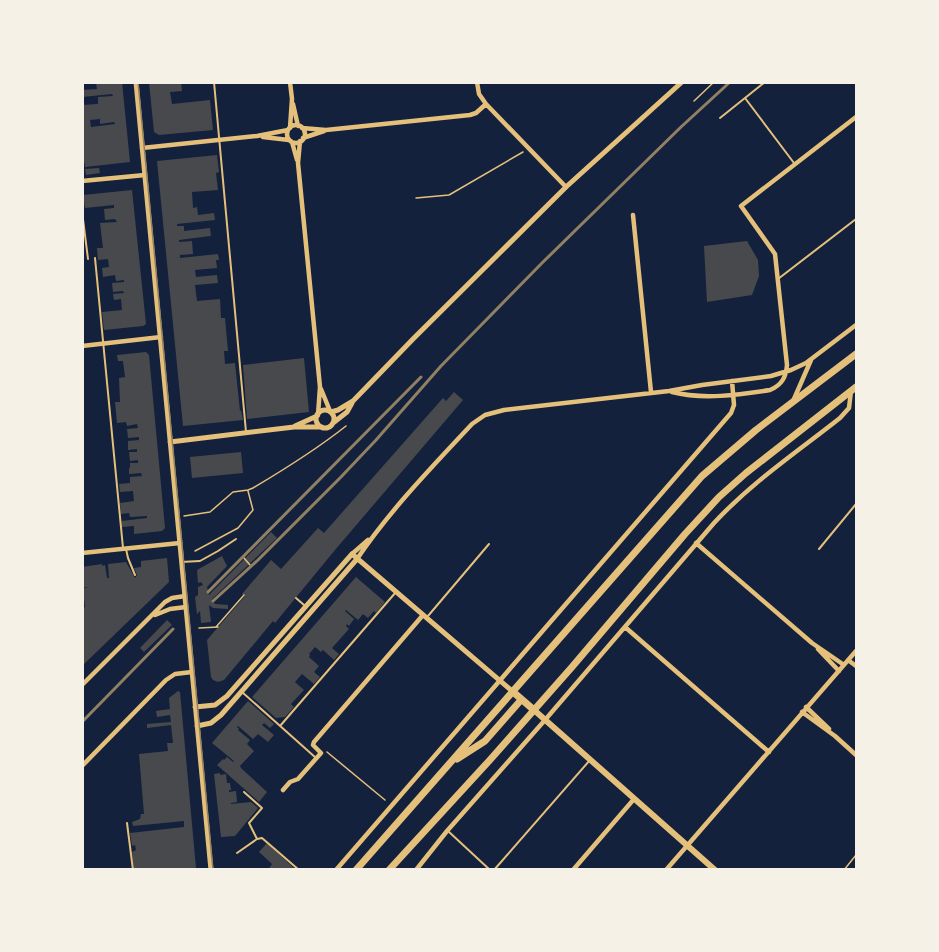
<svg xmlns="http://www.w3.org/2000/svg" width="939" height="952" font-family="Overpass,sans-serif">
<rect width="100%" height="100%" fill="#14213d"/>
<path fill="#48494c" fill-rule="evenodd" d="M122,82L130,162L85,167L82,146V105L98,104V97L113,96L112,94L82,97V90L97,89L96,83ZM100,119V124L114,122L115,124L91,127L90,120Z
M149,82H181L182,91L170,92L172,104L210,100L213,130L159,135L154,132Z
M217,155L219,172L216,173L218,190L192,192L193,208L197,207L198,215L214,213L215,220L177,224V226H184V231L210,228L211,236L179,240V242L192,241L193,254L180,255V258L218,254L219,260H216L217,268L195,270L196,277L217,275L218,283L195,285L197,301L220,299L221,318H225L228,351H224L225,364L235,363L240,411L241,410L243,420L183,426L157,161Z
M99,168L100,173L86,175L85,169Z
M132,190L146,324L143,326L104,330L102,312L122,310L121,299L114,300L113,294L124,293L123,291L113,292L112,283L124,282V280L116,281L115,275L103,277L102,268L109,267L108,259L98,260L97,248H103L100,223L117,222L115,219L105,220L104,209L114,208V205L85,208L83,195Z
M747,241L758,260L759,276L752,295L707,302L704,246Z
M146,352L149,355L165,528L162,531L134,534V526L122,527V521L147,518V516L130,517L129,513L121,514L120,503L134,501L133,491L120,492L119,484L130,483V477L142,476L141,473L129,474V468H130V463H138V460L130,461L129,452H137V449L128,450V441L139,440V437L128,438L127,429L138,428L137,424L127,426L126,422L117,423L115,402H120L119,378L125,377L123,361H118L117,355Z
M304,358L309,412L247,419L243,365Z
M454,392L463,400L335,550L275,623L273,621L224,680L218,682L213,680L211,677L207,640L245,596L242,594L271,560L281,569L318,528L324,533L443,398L446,401Z
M241,452L243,473L192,478L190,457Z
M271,532L277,538L212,599L215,604L228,605V609L213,608L209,605L211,622L201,623L200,611L197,614L195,597L198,595V587L203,585L201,582L198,583L197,570L222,556L227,566L207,587L209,595Z
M167,558L169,582L82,666V609L85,607L83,589L88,587L82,588V567L102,564V566L105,565L107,578H109L108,564L126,562L135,578L137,575L134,568L141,567V561Z
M356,577L385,602L376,613L374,611L368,618L363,614L358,620L346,610L345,611L354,619L349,626L347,624L346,626L349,629L332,648L339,654L334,660L323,650L321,652L315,647L309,654L310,655L309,657L319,666L314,672L320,677L314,684L302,674L295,682L304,690L291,704L294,707L285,717L276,718L252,697Z
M167,620L172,625L144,652L140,648Z
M178,691L180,692L196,868L195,870H134L132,852L136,850L135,845L132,846L130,833L184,827V821L133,826L132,822L140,819L141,814H144L139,754L168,751L167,743H173L171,725L147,728V724L171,722L170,715L157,717L156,711L170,709L169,698Z
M248,701L274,724L270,728L264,723L262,725L274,735L268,742L258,734L253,739L238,726L237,727L239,729L238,730L250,740L247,744L254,751L240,766L241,768L267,792L259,802L217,765L223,759L224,760L227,757L233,762L234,761L212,743Z
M220,773V775L226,774L227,783H230L231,790H229V792L236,791L237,802L231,803V804L251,802L258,808L235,836L221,837L214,774Z
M267,843L296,870H268L272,864L259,852Z"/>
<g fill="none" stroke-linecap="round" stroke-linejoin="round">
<path stroke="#e5c07b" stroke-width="1.5" d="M694,101L714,82
M416,198L449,195L523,152
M184,516L210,512L233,492L248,490L253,488C285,469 317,449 346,426
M195,551L238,528L253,510L248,491
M244,558L250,565
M216,627L244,595
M199,628L218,627
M327,752L385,800
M844,870L856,855"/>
<path stroke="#e5c07b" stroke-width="2" d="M214,82L246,432
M745,98L794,163
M720,118L765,82
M82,211L88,259
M95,258L123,548
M778,279L856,219
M126,549L128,558L135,575
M819,549L856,504
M181,562L200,561L218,551L236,539
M296,598L304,605
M428,616L489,544
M242,692L316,758
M280,726L396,592
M244,792L262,808L249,823L257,839
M127,823L133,870
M448,831L490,870
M237,853L257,839L262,838L299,870
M494,870L590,760"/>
<path stroke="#e5c07b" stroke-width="4.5" d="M477,82L479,94L486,104L566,187
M293,104L298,126
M287 134a9 9 0 1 1 18 0a9 9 0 1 1-18 0Z
M290,128L292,99L290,82
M302,128L326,130L470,115L476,113L486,104
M263,137L289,140
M303,138L324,131
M300,141L298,163L320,387L318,415
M292,142L297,160
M142,148L257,136L288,130
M82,181L145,175
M633,215L651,392
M82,346L161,337
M321,389L330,411
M672,392C703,400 738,395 770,390C782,385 786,377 787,365L775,254L741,206L856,117
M794,399L811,360
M696,543L812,643L844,665
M82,553L180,543
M352,554L368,540
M357,559C390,510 432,467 472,424L485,415L504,410L669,391L702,385L771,376L791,370L806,363L856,325
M155,615L170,609L186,607
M625,627L769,752
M818,649L839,671
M848,660L856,666
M82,685L165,602L172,598L185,596
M806,707L829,729
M802,712L835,736L856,755
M82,766L166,680L175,674L192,672
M283,790L290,782L298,779L321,753L313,745L314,742L423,615
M336,870L731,413L734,405L732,381
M416,870L447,831L545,720L714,523C752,482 797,452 840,418L849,408L851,391
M573,870L634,799
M666,870L856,651"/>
<path stroke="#e5c07b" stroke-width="5" d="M136,82L211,870
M316 419a9 9 0 1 1 18 0a9 9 0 1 1-18 0Z
M331,412L338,410L353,401L414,338L566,187L682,82
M333,423L347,412L352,403
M295,426L317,416
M170,442L294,427H322
M195,707L215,705L227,696L352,554L512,691
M197,726L211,723L221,715L357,559"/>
<path stroke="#e5c07b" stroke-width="6" d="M534,710L715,870"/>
<path stroke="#e5c07b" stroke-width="7" d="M512,691L534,710
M457,759L485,741L521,700
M356,870L702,476L756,430L856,354
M389,870L489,761L572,667L685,534L719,497L746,473L856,387"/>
<path stroke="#918062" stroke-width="1.5" d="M138,82L213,870"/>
<path stroke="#918062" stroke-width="3" d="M208,592L421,377
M213,601L258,560L341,477L376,440L441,366L542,263L681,127L730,82
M82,722L173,629"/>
</g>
<rect width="939" height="952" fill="none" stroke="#f6f1e7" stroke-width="168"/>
</svg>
